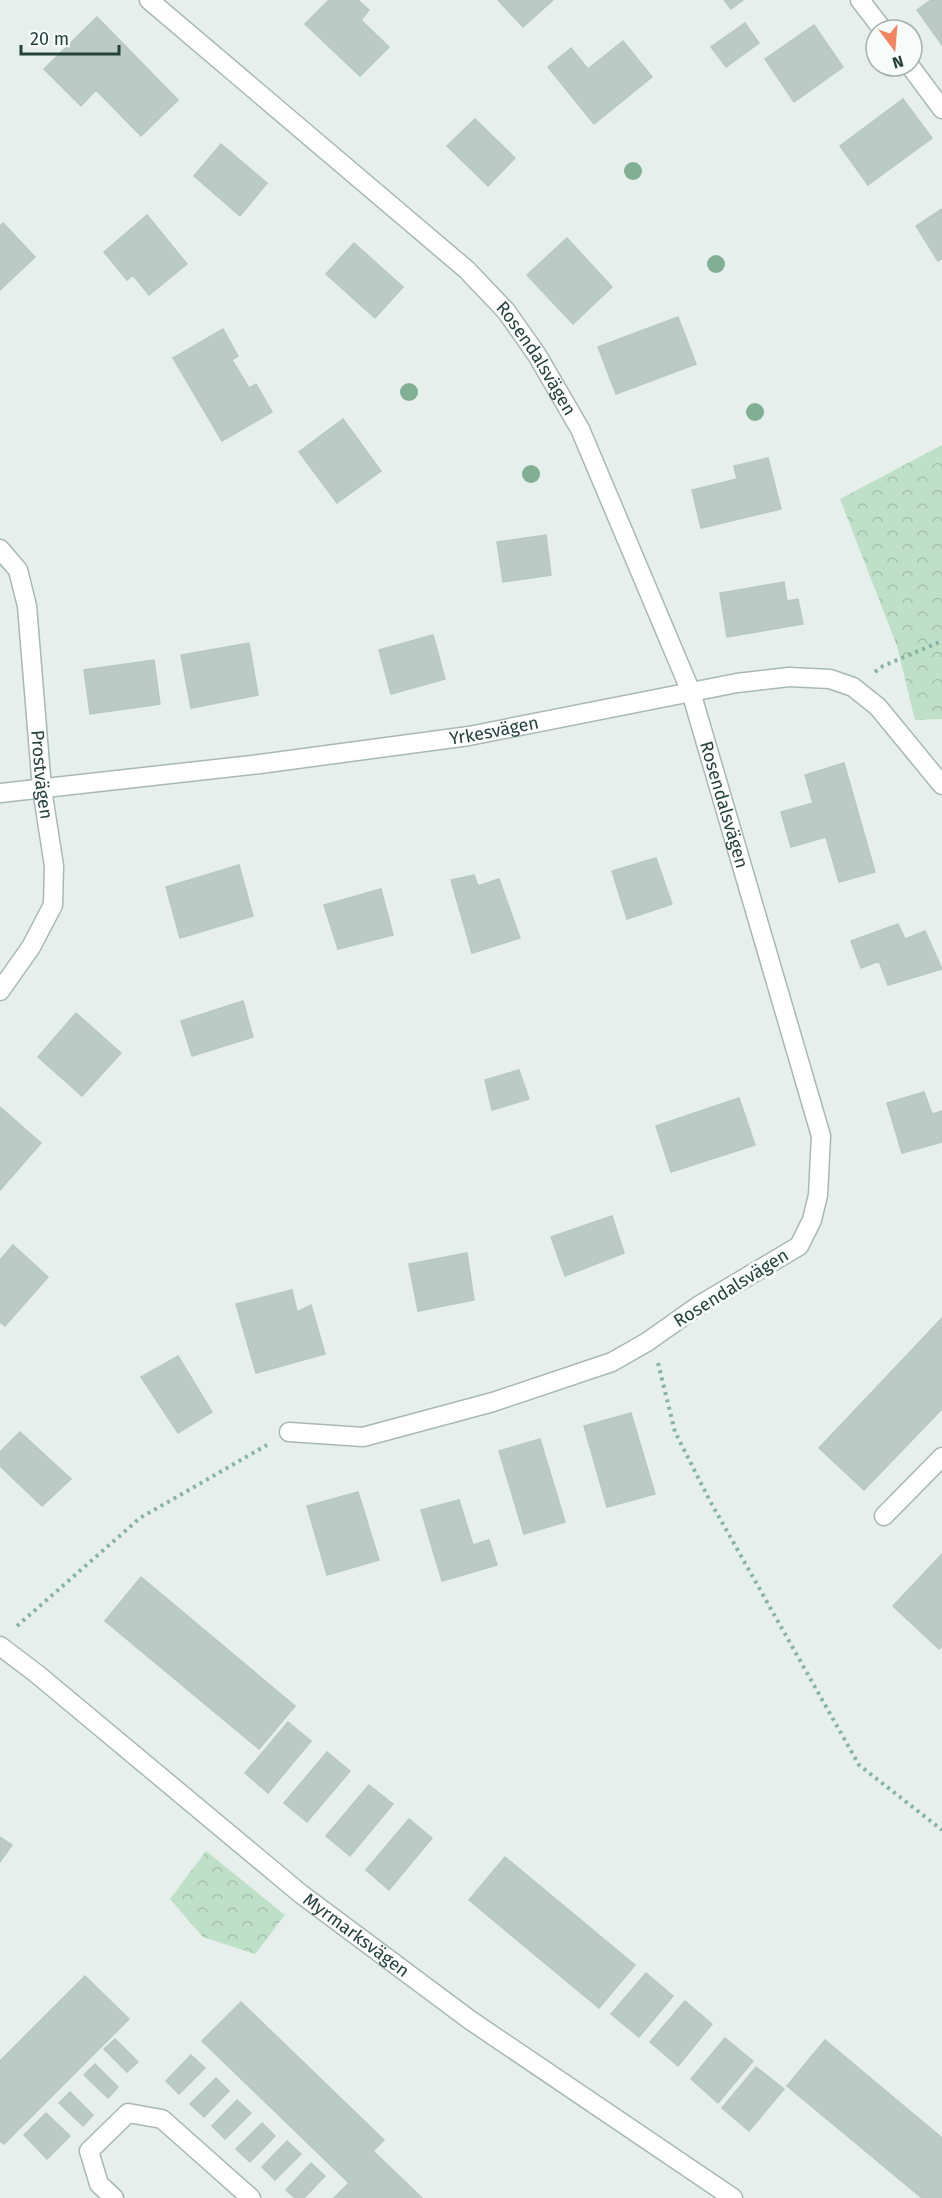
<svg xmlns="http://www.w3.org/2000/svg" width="942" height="2198" font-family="'Fira Sans',sans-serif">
<defs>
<pattern id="park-crowns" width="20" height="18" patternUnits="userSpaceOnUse" patternTransform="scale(1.5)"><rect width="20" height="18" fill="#bfe0c8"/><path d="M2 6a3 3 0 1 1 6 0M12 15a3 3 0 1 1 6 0" fill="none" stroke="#a4c1ad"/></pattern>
</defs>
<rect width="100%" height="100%" fill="#e6efeb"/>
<path fill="url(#park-crowns)" d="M942,445V719L915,720L897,646L840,499Z
M206,1851L285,1915L255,1954L203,1937L170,1899Z"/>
<path fill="#bbcac4" stroke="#b8c9c2" stroke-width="1.5" d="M329,0H358L369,10L361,20L389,47L360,76L305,24Z
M498,0H553L523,27Z
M724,0H743L731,9Z
M931,0H942V45L917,10Z
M97,17L178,100L141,136L96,90L81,106L44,69Z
M745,23L759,43L726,67L711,47Z
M814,25L843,67L794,102L765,59Z
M623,41L652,77L594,124L548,67L571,48L588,69Z
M903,99L932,138L868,185L840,146Z
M475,119L515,158L488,186L447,146Z
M221,144L267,183L240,216L194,176Z
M942,209V259L938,261L916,226Z
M147,215L187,264L149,295L133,275L127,280L104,252Z
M3,223L35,257L0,290V226Z
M567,238L612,287L573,324L527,275Z
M354,243L403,287L375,318L326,274Z
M678,317L696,364L616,394L598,347Z
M223,329L238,356L232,360L249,388L256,384L272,412L222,441L173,358Z
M343,419L381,471L337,503L299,452Z
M768,458L781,509L701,528L692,490L737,479L734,466Z
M546,535L551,575L503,582L497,542Z
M784,582L787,601L798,599L803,624L727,637L720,593Z
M433,635L445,679L391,694L379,650Z
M249,643L258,695L191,708L181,655Z
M154,660L160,704L90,714L84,670Z
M844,763L875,872L839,882L826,837L791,847L781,812L813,803L805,775Z
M656,858L672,904L627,919L612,871Z
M239,865L253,916L180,938L166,887Z
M474,875L478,886L499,879L520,938L472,953L451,880Z
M381,889L393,935L338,949L324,905Z
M898,924L905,939L925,931L942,969L888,985L879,961L861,968L851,941Z
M243,1001L253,1037L192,1056L181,1021Z
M76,1013L121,1053L82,1096L38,1057Z
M519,1070L529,1099L492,1110L485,1080Z
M924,1092L932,1114L942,1111V1142L902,1153L887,1103Z
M739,1098L755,1145L671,1172L656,1126Z
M0,1107L41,1143L0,1190Z
M612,1216L624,1253L565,1276L551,1237Z
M13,1245L48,1277L5,1326L0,1322V1260Z
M467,1253L474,1300L418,1311L409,1264Z
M292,1290L297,1312L311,1305L325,1354L256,1373L236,1304Z
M942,1318V1409L864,1490L819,1448Z
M178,1356L212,1412L178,1433L141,1377Z
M631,1413L655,1494L607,1507L584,1426Z
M20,1432L71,1479L42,1506L0,1466V1452Z
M540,1439L565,1522L524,1534L499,1451Z
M358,1492L379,1560L327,1575L307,1506Z
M459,1500L473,1545L489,1540L497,1565L442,1581L421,1510Z
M942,1554V1646L939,1649L893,1606Z
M141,1577L295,1706L259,1749L105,1621Z
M288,1722L311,1741L268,1793L245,1773Z
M327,1752L350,1771L307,1822L284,1803Z
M369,1785L393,1804L350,1856L326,1836Z
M409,1819L432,1838L389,1890L366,1870Z
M0,1837L12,1845L0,1862Z
M505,1857L635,1965L599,2008L469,1900Z
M646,1973L673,1996L639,2037L611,2014Z
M85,1976L129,2019L4,2144L0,2141V2061Z
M685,2001L712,2024L678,2066L650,2042Z
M241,2002L384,2140L373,2151L422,2198H334L349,2183L202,2041Z
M725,2038L753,2061L718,2103L691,2079Z
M115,2039L138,2062L127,2072L104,2049Z
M825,2040L942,2138V2198H922L787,2086Z
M191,2055L205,2068L179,2094L166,2081Z
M95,2064L118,2087L108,2098L84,2075Z
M756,2067L784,2089L749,2131L722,2108Z
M216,2078L229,2091L204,2117L190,2104Z
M70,2092L93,2115L83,2126L59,2103Z
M237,2100L251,2113L225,2139L212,2126Z
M46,2113L70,2136L47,2159L24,2135Z
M262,2123L275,2136L250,2162L236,2149Z
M287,2141L301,2154L275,2180L262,2167Z
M311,2163L325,2176L304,2198H295L286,2190Z"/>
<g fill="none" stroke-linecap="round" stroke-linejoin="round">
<g stroke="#a8b8b2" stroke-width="21">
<path id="lane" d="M884,1516L942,1457"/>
</g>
<g stroke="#a8b8b2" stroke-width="21">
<g id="street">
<path id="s1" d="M149,0L467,270L506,311L537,355L580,429L691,692L821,1136L818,1195L812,1220L799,1246L698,1306L647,1342L612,1362L493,1402L363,1437L289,1432"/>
<path d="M860,0L883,30"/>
<path d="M910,66L942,109"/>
<path id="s2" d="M0,549L18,570L27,606L42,789L54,866L53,905L31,947L0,991"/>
<path id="s3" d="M0,793L260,764L469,736L737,683L789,677L830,679L853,687L878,707L942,785"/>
<path id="s4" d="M0,1646L37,1674L301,1894L470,2020L733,2198"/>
<path d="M114,2198L99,2184L89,2151L128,2113L162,2119L251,2198"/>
</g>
</g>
<path stroke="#86b3a5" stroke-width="4" stroke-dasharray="3 4.5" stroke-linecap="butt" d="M875,672L883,666L942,641
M658,1363L675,1432L710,1501L859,1765L942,1830
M17,1626L140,1518L267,1445"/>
<use href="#lane" stroke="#fff" stroke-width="18"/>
<use href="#street" stroke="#fff" stroke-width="18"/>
</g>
<g fill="#80af93">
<circle cx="633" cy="171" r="9"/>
<circle cx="716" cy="264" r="9"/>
<circle cx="409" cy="392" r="9"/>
<circle cx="755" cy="412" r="9"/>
<circle cx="531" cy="474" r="9"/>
</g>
<g text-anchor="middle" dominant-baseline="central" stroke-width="6" stroke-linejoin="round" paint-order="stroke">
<g font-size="18" fill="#24423a" stroke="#f7fbf9">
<text stroke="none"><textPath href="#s1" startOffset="530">Rosendalsvägen</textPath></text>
<text stroke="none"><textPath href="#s3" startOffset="498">Yrkesvägen</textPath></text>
<text stroke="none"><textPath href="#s2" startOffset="234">Prostvägen</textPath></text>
<text stroke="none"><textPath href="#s1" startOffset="1016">Rosendalsvägen</textPath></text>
<text transform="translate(731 1288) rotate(-32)">Rosendalsvägen</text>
<text stroke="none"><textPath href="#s4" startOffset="459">Myrmarksvägen</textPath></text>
</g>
</g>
<g transform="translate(894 48) rotate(164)"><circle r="28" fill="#f7fbf9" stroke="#a3b1ad" stroke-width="1.5"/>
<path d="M0-4.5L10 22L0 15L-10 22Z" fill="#f4845f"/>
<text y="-9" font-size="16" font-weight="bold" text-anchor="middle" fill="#24423a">N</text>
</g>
<path d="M21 45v9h98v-9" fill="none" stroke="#24423a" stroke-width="3"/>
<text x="30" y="45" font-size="18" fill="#24423a" stroke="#f7fbf9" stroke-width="4.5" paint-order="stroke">20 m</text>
</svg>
